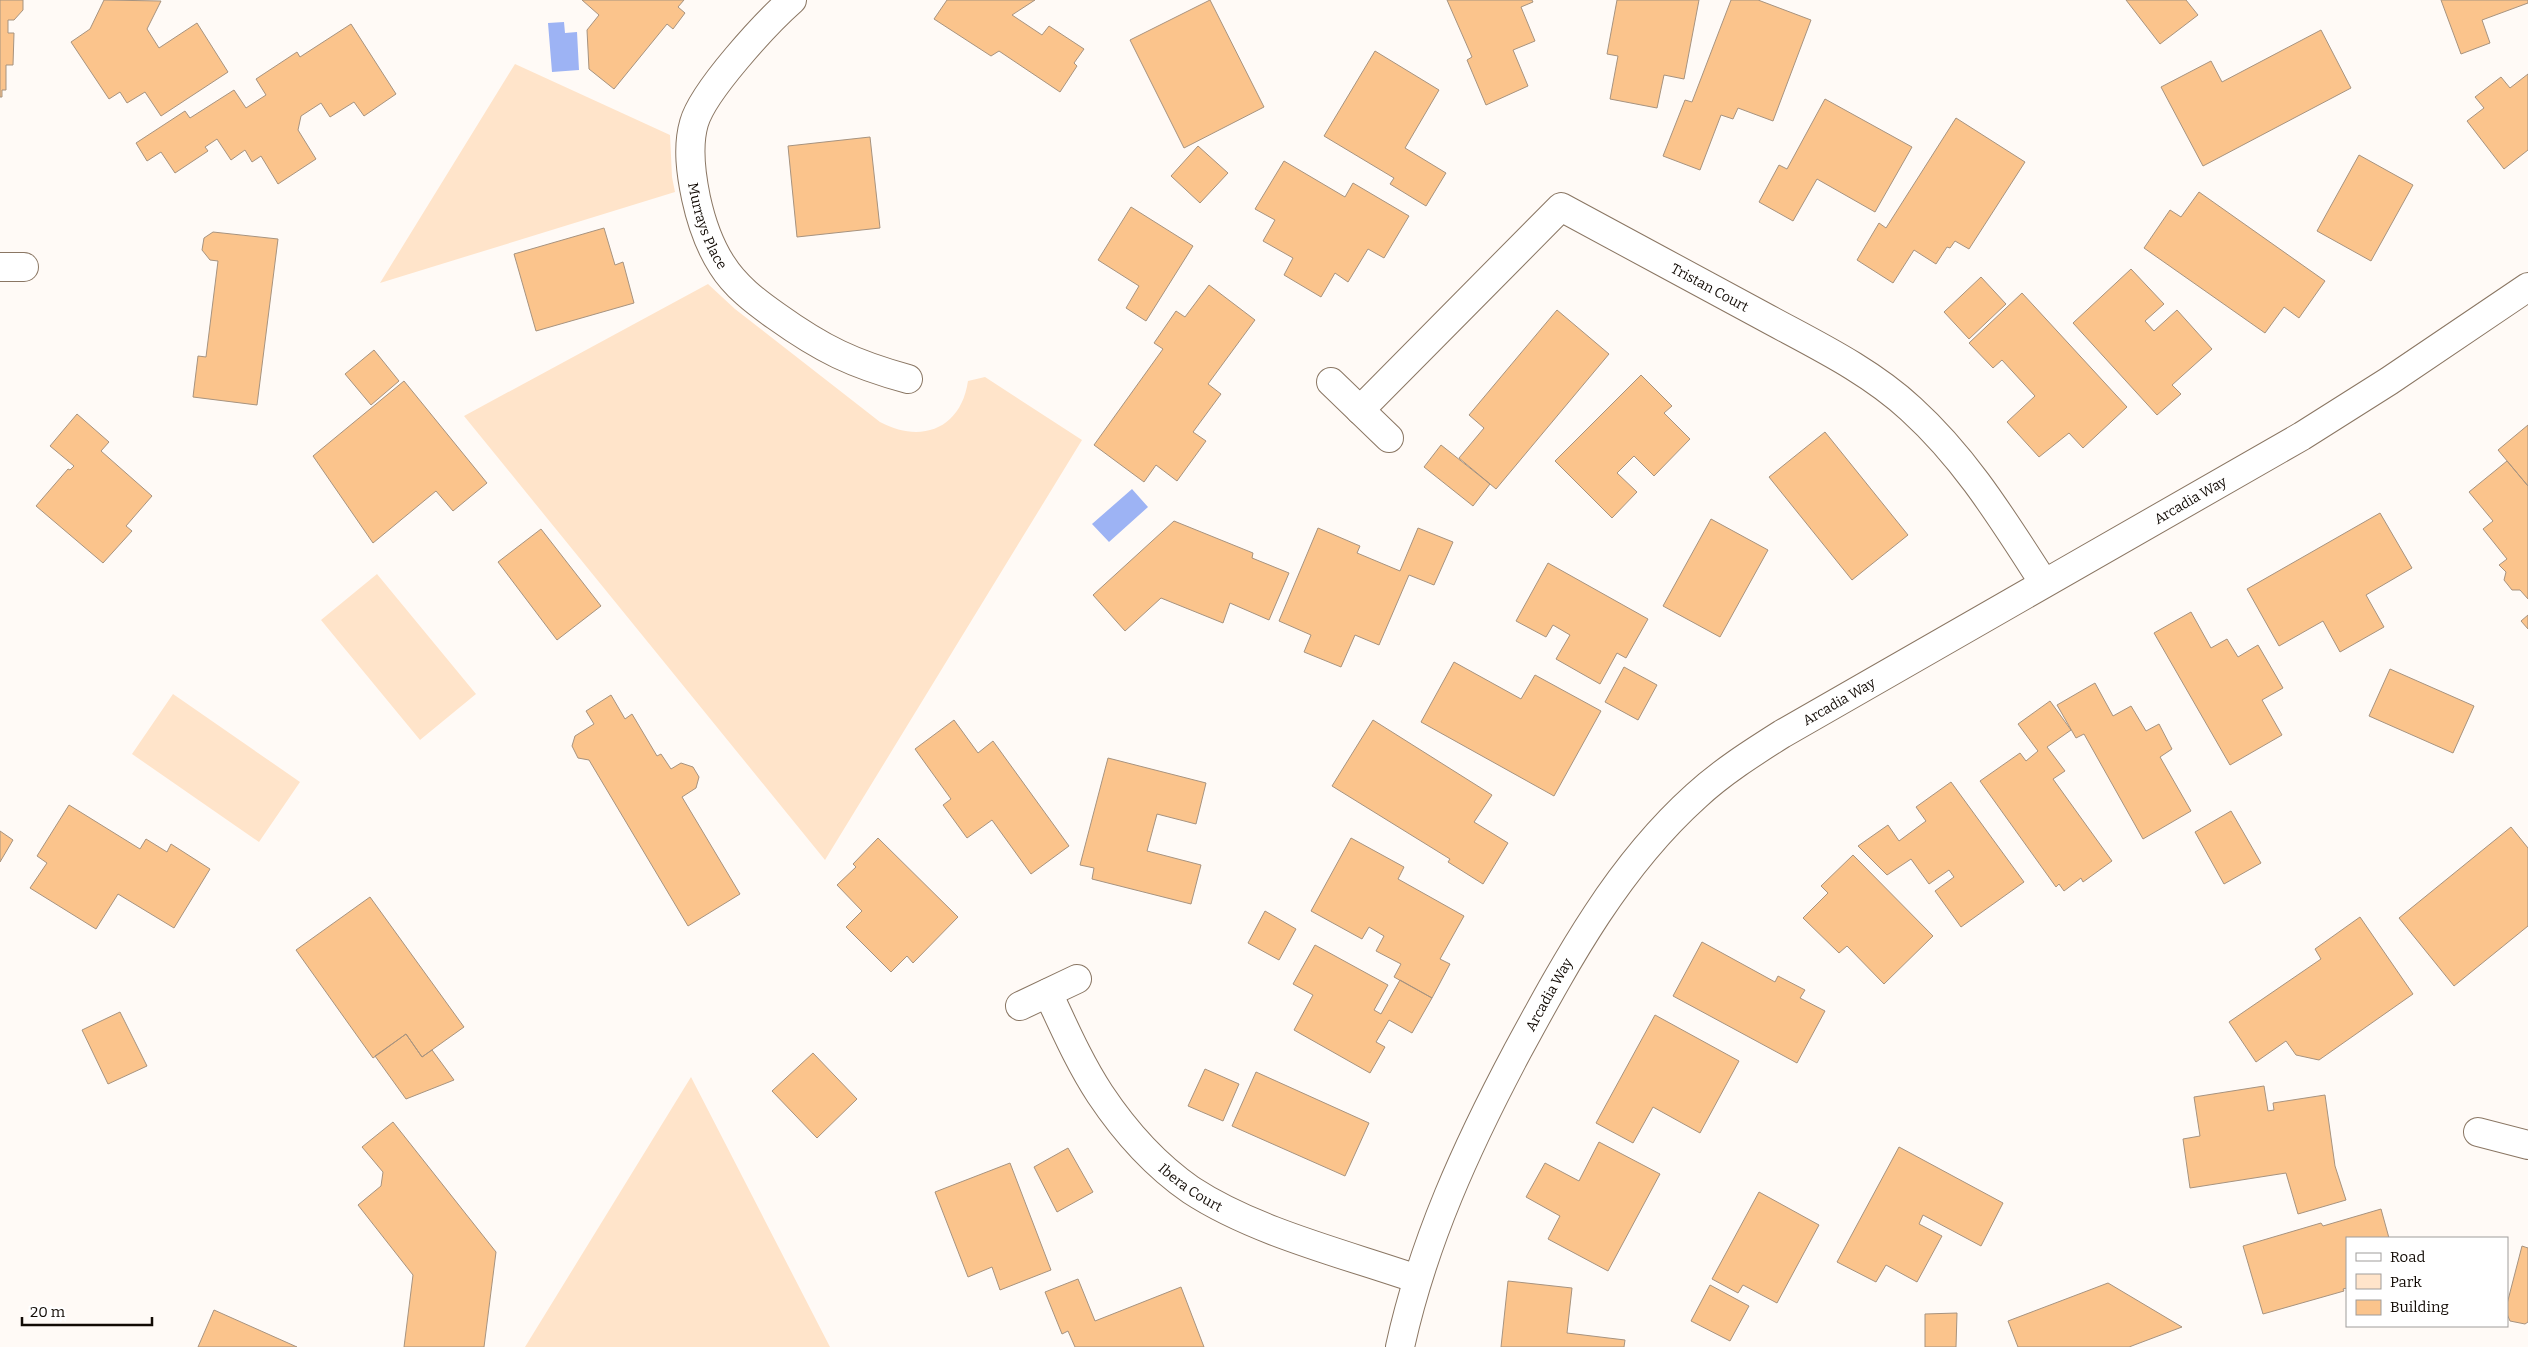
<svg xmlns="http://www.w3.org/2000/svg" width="2528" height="1347" font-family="Bitter,serif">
<rect width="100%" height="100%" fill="#fffaf6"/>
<path fill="#ffe4ca" d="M515,64L670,135L672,177L675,192L380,283Z
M708,284L735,309L880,422C921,444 961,429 968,381L985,377L1082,440L825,860L464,416Z
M377,574L476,694L420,740L321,620Z
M173,694L300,782L259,842L132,754Z
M691,1077L830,1347H525Z"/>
<path fill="#9db3f4" d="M564,22L565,33L577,32L579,70L552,72L548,23Z
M1132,489L1148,507L1109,542L1092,524Z"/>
<path fill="#fbc48c" stroke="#a7937f" d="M0,0H23V10L14,20H8V33H14L13,65H6V90H2V97H0Z
M104,0L161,1L147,29L159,48L197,23L228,72L161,116L145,92L127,103L120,92L109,99L71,42L90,29Z
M582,0H684L678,7L685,13L673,29L667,24L614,89L589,69L587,30L599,15Z
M947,0H1035L1012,15L1042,35L1049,26L1084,49L1074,63L1077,66L1060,92L999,51L991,56L934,19Z
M1210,0L1264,107L1184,148L1130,40Z
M1447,0H1532L1533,2L1521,7L1535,41L1513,50L1528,86L1486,105L1467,60L1472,57Z
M1617,0H1699L1684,79L1664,75L1657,108L1610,99L1618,56L1607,54Z
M1731,0H1758L1811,20L1773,121L1738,108L1733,119L1721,115L1700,170L1663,156L1685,100L1692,102Z
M2126,0H2186L2198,15L2160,44Z
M2441,0H2528V3L2482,20L2490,43L2461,54Z
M351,24L396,94L364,116L354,102L330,117L321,103L301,116L298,130L316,159L278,184L261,156L252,162L245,150L231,160L217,139L205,147L208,151L175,173L161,152L147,161L136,143L185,111L190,118L234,90L246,108L266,95L256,79L297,52L300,57Z
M2321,30L2351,88L2203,166L2161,87L2211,61L2222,82Z
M1375,51L1439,90L1405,148L1446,173L1426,206L1390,184L1394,178L1324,136Z
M2528,74V150L2504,169L2467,121L2484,108L2475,97L2501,77L2510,88Z
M1825,99L1912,147L1875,212L1817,179L1793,221L1759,202L1779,165L1787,169Z
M1956,118L2025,162L1969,249L1955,241L1950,248L1947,247L1936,264L1914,250L1893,283L1857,260L1879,223L1886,228Z
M870,137L880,228L797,237L788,146Z
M1198,146L1228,173L1200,203L1171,176Z
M2359,155L2413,185L2371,261L2317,231Z
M1284,161L1345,197L1353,183L1409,216L1384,258L1368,249L1348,282L1335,273L1321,297L1284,275L1293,258L1263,241L1275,220L1255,209Z
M2199,192L2325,281L2299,318L2284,307L2265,333L2144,248L2170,210L2181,217Z
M1131,207L1193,246L1146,321L1126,308L1139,286L1098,260Z
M604,228L615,265L623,262L634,303L536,331L514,254Z
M213,232L278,239L257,405L193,397L198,356L206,357L218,261L210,260L202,250L204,238Z
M2131,269L2164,304L2145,321L2154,331L2177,310L2212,349L2172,385L2181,394L2157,415L2073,323Z
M1981,277L2006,304L1969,339L1944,312Z
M1209,285L1255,320L1208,384L1221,394L1193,432L1206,441L1177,481L1156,465L1144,482L1094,445L1163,349L1154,343L1176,311L1185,317Z
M2022,293L2127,407L2083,448L2069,433L2039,457L2007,422L2035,396L2002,360L1993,368L1969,343Z
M1557,310L1609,354L1496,489L1459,458L1484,428L1469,415Z
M374,350L399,381L371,405L345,374Z
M1641,375L1672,406L1664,413L1690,439L1654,476L1634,456L1617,473L1637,492L1612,518L1555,461Z
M404,381L487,483L453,511L436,491L373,543L313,456Z
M77,414L109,442L101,451L152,496L126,526L132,531L103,563L36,506L68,469L70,470L74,466L50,446Z
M2528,425V486L2498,450Z
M1825,432L1908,535L1852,580L1769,477Z
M1441,445L1490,484L1473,506L1424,467Z
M2507,461L2528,486V599L2520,590H2512L2504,580L2506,572L2499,565L2507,559L2483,529L2493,521L2469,492Z
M2380,513L2412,568L2366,595L2384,627L2340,652L2323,621L2279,646L2247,589Z
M1711,519L1768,550L1720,637L1663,606Z
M1174,521L1253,553L1252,558L1289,573L1269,620L1230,603L1223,623L1161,598L1125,631L1093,595Z
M1318,528L1360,546L1357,553L1400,571L1418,528L1453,542L1434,585L1409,575L1379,645L1355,635L1341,667L1304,652L1311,635L1279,621Z
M541,529L601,606L557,640L498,562Z
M1548,563L1648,619L1626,658L1617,653L1600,684L1556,659L1570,635L1553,625L1546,637L1516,621Z
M2191,612L2211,648L2227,639L2238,657L2258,645L2283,688L2262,700L2282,735L2230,765L2154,633Z
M2528,615V629L2521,621Z
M1454,662L1521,699L1535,675L1601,711L1554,796L1421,722Z
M1624,667L1657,685L1638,720L1605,702Z
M2390,669L2474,706L2453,753L2369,716Z
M2095,683L2113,716L2131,706L2146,731L2159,724L2172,749L2160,757L2191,811L2143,839L2084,734L2076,738L2057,705Z
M611,695L625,719L632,714L657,756L661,754L671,769L681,763L693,767L699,777L696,788L682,797L740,894L688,926L589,760L578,758L572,746L575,736L594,724L586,711Z
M2050,701L2071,730L2047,747L2065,771L2053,779L2112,861L2083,882L2081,878L2064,891L2059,884L2056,887L1980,781L2020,753L2026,761L2038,751L2018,724Z
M954,720L978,753L993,741L1069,846L1031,874L992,820L967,838L943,805L951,799L915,749Z
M1373,720L1492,795L1474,822L1508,843L1483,884L1448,862L1450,859L1332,786Z
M1108,758L1206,783L1196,824L1157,814L1147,851L1201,865L1191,904L1092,879L1094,868L1080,865Z
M1951,782L2024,882L1961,927L1935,891L1954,877L1949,870L1929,884L1911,859L1887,875L1858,846L1888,825L1899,841L1926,821L1916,807Z
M69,805L140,849L146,839L167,852L171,844L210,869L174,928L118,894L96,929L30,888L47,863L37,856Z
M2231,811L2261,863L2224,884L2195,832Z
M2511,827L2528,848V926L2454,986L2399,918Z
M0,831L13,840L0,862Z
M878,838L958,917L913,963L907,956L891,972L846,927L862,911L837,885L856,867L853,864Z
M1351,838L1404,867L1398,879L1464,916L1440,959L1450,964L1432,998L1394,977L1401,964L1376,951L1384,936L1369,927L1362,939L1311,911Z
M1853,855L1933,936L1884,984L1847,946L1839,953L1803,918L1828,893L1821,886Z
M370,897L464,1027L422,1057L406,1034L373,1058L296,950Z
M1265,911L1296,929L1279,960L1248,943Z
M2360,917L2413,994L2319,1060L2296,1055L2286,1041L2256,1062L2229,1022L2321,959L2315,949Z
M1702,942L1775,982L1778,976L1805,990L1800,998L1825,1011L1797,1063L1673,996Z
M1315,945L1388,985L1374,1010L1381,1014L1400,980L1432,998L1412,1033L1389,1020L1376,1042L1385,1047L1370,1073L1294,1030L1313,995L1293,984Z
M120,1012L147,1066L108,1084L82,1030Z
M1655,1015L1739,1061L1700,1133L1653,1107L1633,1143L1596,1123Z
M406,1034L422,1057L432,1050L454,1080L406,1099L375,1056Z
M813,1053L857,1099L817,1138L772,1091Z
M1205,1069L1239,1084L1223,1121L1188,1106Z
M1256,1072L1369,1123L1345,1176L1232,1126Z
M2264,1086L2268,1111L2274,1110L2273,1103L2325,1095L2335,1166L2346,1200L2298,1214L2286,1173L2190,1188L2183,1139L2200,1136L2194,1097Z
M393,1122L496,1252L484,1347H404L413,1275L358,1205L381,1186L383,1172L362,1147Z
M1599,1142L1660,1174L1608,1271L1548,1239L1560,1216L1526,1197L1545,1163L1579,1181Z
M1899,1147L2003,1203L1981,1246L1923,1215L1919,1224L1942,1236L1917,1282L1886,1265L1876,1282L1837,1262Z
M1068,1148L1093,1192L1057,1212L1034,1167Z
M1010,1163L1051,1270L1000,1290L992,1267L968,1277L935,1192Z
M1759,1192L1819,1225L1777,1303L1743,1285L1738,1293L1712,1279Z
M2381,1209L2389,1238H2347V1288L2343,1289L2344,1291L2263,1314L2243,1246L2321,1223L2323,1226Z
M2522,1246L2528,1248V1322L2525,1324L2510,1321L2507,1314V1304Z
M1078,1279L1095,1321L1181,1287L1204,1347H1075L1068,1331L1062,1334L1045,1292Z
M1508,1281L1572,1288L1567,1333L1625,1340L1624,1347H1501Z
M2108,1283L2182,1327L2129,1347H2018L2008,1321Z
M1710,1285L1749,1306L1730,1341L1691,1321Z
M214,1310L297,1347H198Z
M1957,1313L1956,1347H1925V1314Z"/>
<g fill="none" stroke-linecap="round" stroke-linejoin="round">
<g stroke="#8a7663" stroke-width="30">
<g id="minor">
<path id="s1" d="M792,0C766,23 703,91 694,123C687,147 691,174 696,198C701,221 709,245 722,265C735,286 756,302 776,316C822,349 853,364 908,379"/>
<path d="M0,267H24"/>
<path d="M1331,382L1389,438"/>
<path id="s2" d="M1360,410L1561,207C1628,243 1694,279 1761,315C1812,343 1868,369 1911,409C1967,460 2003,520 2044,583"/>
<path id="s3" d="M1048,993C1064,1027 1079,1062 1100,1094C1124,1130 1155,1165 1191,1190C1255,1232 1345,1254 1417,1279"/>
<path d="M1020,1006L1077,979"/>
<path d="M2478,1132L2528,1145"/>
<path id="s4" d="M1400,1347C1423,1242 1467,1146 1517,1052C1567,960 1617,867 1696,796C1722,772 1752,753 1782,734L2302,436L2389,381L2528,287"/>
</g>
</g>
<use href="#minor" stroke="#fff" stroke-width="28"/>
</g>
<g text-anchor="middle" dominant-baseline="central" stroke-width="4" stroke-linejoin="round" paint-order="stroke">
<g font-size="14" fill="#110a04" stroke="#fff">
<text stroke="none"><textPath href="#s1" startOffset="264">Murrays Place</textPath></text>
<text stroke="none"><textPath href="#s2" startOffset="455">Tristan Court</textPath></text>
<text stroke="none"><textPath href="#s4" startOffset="1209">Arcadia Way</textPath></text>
<text stroke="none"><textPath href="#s4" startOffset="804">Arcadia Way</textPath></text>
<text stroke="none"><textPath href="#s4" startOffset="384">Arcadia Way</textPath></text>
<text stroke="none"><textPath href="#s3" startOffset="245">Ibera Court</textPath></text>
</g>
</g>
<rect x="2346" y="1237" width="162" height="90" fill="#ffffff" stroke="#a09d9b"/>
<rect x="2356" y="1253" width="25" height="8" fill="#ffffff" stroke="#a09d9b"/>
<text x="2390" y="1262" font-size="15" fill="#110a04">Road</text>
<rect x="2356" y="1274" width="25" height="15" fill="#ffe4ca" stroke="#a09d9b"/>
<text x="2390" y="1287" font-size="15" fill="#110a04">Park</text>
<rect x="2356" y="1300" width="25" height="15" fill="#fbc48c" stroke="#a09d9b"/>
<text x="2390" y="1312" font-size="15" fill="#110a04">Building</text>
<path d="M22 1317v8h130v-8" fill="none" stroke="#110a04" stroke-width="2.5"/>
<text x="30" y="1317" font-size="15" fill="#110a04" stroke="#ffffff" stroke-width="4" paint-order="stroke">20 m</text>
</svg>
